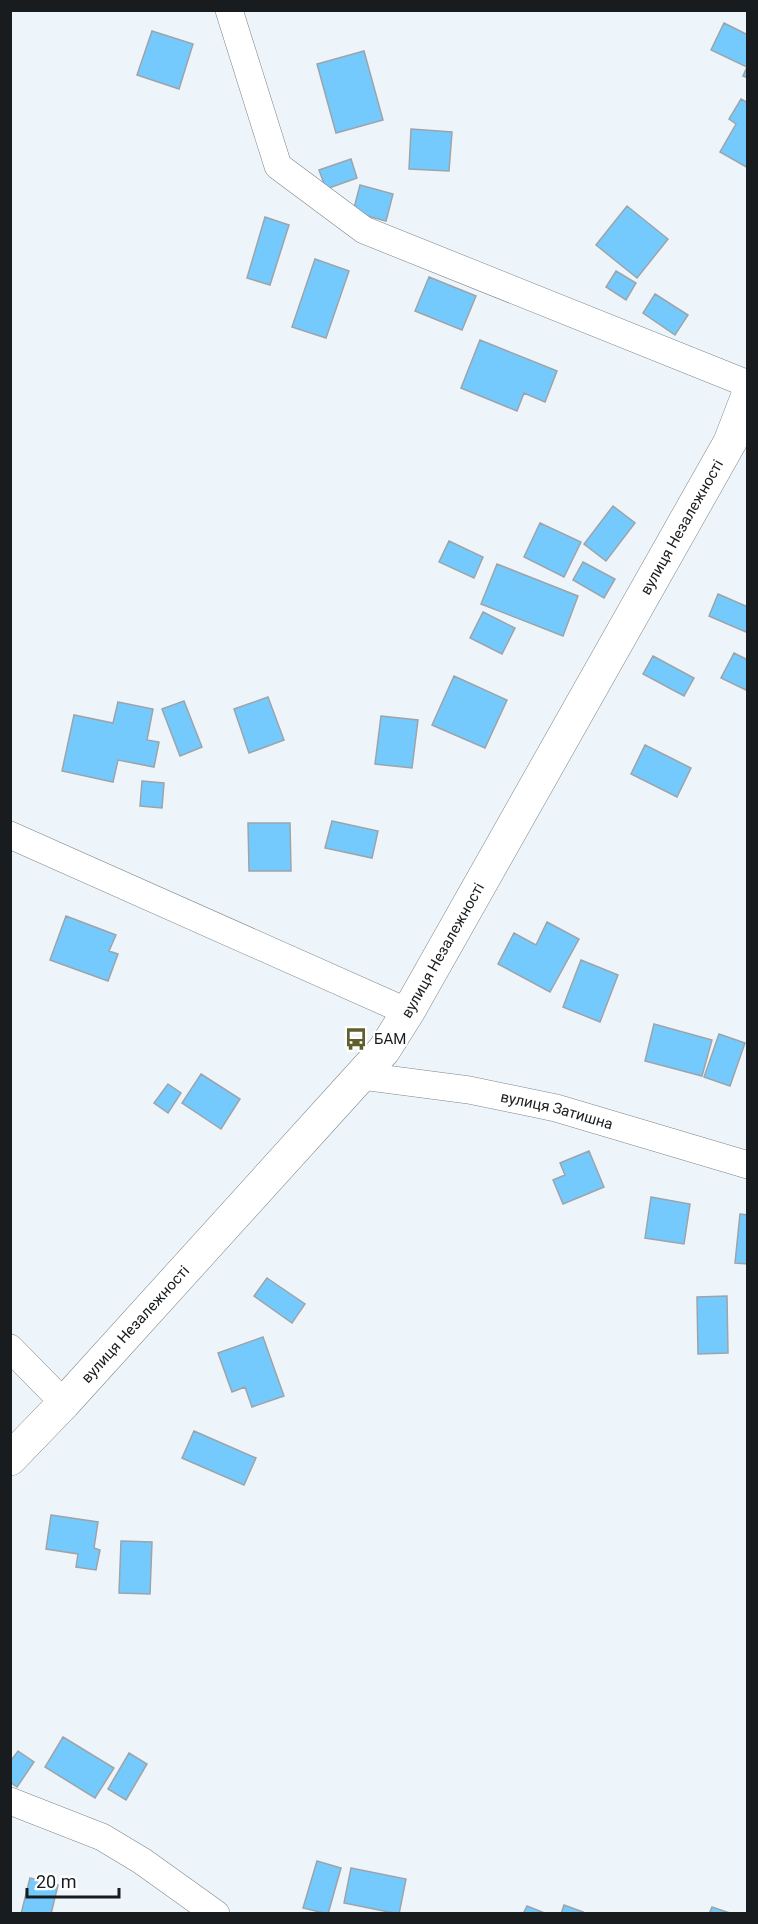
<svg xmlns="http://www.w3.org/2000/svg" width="758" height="1924" font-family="Roboto,sans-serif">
<rect width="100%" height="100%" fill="#edf5fa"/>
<path fill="#75cafd" stroke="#9da4a9" stroke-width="1.5" d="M724,23L748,35V78L743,76L747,67L711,50Z
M152,31L193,44L179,89L137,75Z
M364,51L383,120L336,133L317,64Z
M741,99L748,103V168L720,152L736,124L729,119Z
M411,129L452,132L449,171L409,169Z
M351,159L357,178L326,189L319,170Z
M360,185L393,194L386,221L353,212Z
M627,206L668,239L637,278L596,245Z
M265,217L289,225L270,285L247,278Z
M315,259L349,271L326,338L292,327Z
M616,271L636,283L626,300L606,287Z
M429,277L476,296L462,330L415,311Z
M655,294L688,315L675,335L643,313Z
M480,340L557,371L545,402L524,393L517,411L461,388Z
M613,506L635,523L606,561L584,544Z
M540,523L581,542L564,577L524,557Z
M449,541L483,557L474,578L439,562Z
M583,562L615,579L604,598L573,580Z
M497,564L578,596L563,636L481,604Z
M718,594L748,607V627L746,632L709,616Z
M483,612L515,628L502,654L470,638Z
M734,653L748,660V691L721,678Z
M653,656L694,678L684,696L643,674Z
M454,676L507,700L485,748L432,725Z
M268,697L284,740L249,753L234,709Z
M184,701L202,747L180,756L162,709Z
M118,702L153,709L147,740L159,742L154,767L118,760L113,782L62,771L74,715L113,723Z
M381,716L418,720L412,768L375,764Z
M645,745L691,768L677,797L631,774Z
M142,781L164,783L162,808L140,806Z
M332,821L378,831L372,858L325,848Z
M248,823H290L291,871H249Z
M66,916L116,935L109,951L118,954L108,981L50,960Z
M547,922L579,939L550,992L498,964L514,933L536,945Z
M581,960L618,975L600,1022L563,1007Z
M654,1024L712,1040L702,1076L645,1061Z
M719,1034L745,1043L730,1086L704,1077Z
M201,1074L240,1099L221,1129L182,1103Z
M168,1084L181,1093L168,1113L154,1103Z
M589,1151L604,1187L563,1204L553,1180L565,1175L560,1163Z
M651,1197L690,1204L684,1244L645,1238Z
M740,1214L748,1215V1264L735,1263Z
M267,1278L305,1304L292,1323L254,1296Z
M727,1296L728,1353L698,1354L697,1297Z
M263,1337L284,1396L252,1407L245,1387L232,1392L218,1353Z
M194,1431L256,1458L244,1485L182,1458Z
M51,1515L98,1522L94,1548L100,1550L96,1570L76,1567L78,1554L46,1549Z
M121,1541L152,1542L150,1594L119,1593Z
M63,1737L114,1768L95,1798L45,1767Z
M18,1751L34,1762L17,1787L10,1782V1762Z
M129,1753L147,1764L126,1800L108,1789Z
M317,1861L341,1868L328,1914L303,1908Z
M351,1868L406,1879L399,1914L344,1903Z
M30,1878L58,1885L51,1914H21Z
M564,1905L583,1912L582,1914H561Z
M527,1906L547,1914H523Z
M712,1907L730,1913V1914H709Z"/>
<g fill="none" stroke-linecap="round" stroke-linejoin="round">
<g stroke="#7e858a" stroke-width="28">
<g id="street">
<path d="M229,10L278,166L364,230L748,384"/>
<path d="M10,835L408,1012"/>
<path id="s1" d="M362,1076L469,1090L556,1108L748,1165"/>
<path d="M10,1348L64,1403"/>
<path d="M10,1801L102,1837L142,1861L216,1914"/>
</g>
</g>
<g stroke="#7e858a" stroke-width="34">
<g id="secondary">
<path id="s2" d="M10,1459L64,1403L384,1050L408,1012L730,442L748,395"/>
</g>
</g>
<use href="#street" stroke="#fff" stroke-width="27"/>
<use href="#secondary" stroke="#fff" stroke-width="33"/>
</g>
<defs>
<g id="bus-bare" transform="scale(1.8)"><path d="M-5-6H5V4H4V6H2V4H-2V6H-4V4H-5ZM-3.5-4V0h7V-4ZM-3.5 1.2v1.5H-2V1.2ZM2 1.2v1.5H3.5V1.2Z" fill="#5f5f2c" stroke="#fff" stroke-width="2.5" paint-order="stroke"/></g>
</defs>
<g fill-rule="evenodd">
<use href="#bus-bare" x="356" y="1039"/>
</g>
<g text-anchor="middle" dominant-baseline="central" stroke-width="4.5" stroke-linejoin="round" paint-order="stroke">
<g font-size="15" fill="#191c1e" stroke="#fff">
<text stroke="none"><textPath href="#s2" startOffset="1156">вулиця Незалежності</textPath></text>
<text stroke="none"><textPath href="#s2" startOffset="670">вулиця Незалежності</textPath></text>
<text stroke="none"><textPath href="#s1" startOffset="198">вулиця Затишна</textPath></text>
<text stroke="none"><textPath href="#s2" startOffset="184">вулиця Незалежності</textPath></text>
</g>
<g font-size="15" fill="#191c1e" stroke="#fff" text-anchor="start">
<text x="374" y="1039">БАМ</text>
</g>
</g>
<rect width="758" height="1924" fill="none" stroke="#191c1e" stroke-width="24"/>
<path d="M27 1888v9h92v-9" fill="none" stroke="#191c1e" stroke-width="3"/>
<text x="36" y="1888" font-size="18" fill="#191c1e" stroke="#ffffff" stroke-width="4.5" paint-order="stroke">20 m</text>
</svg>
